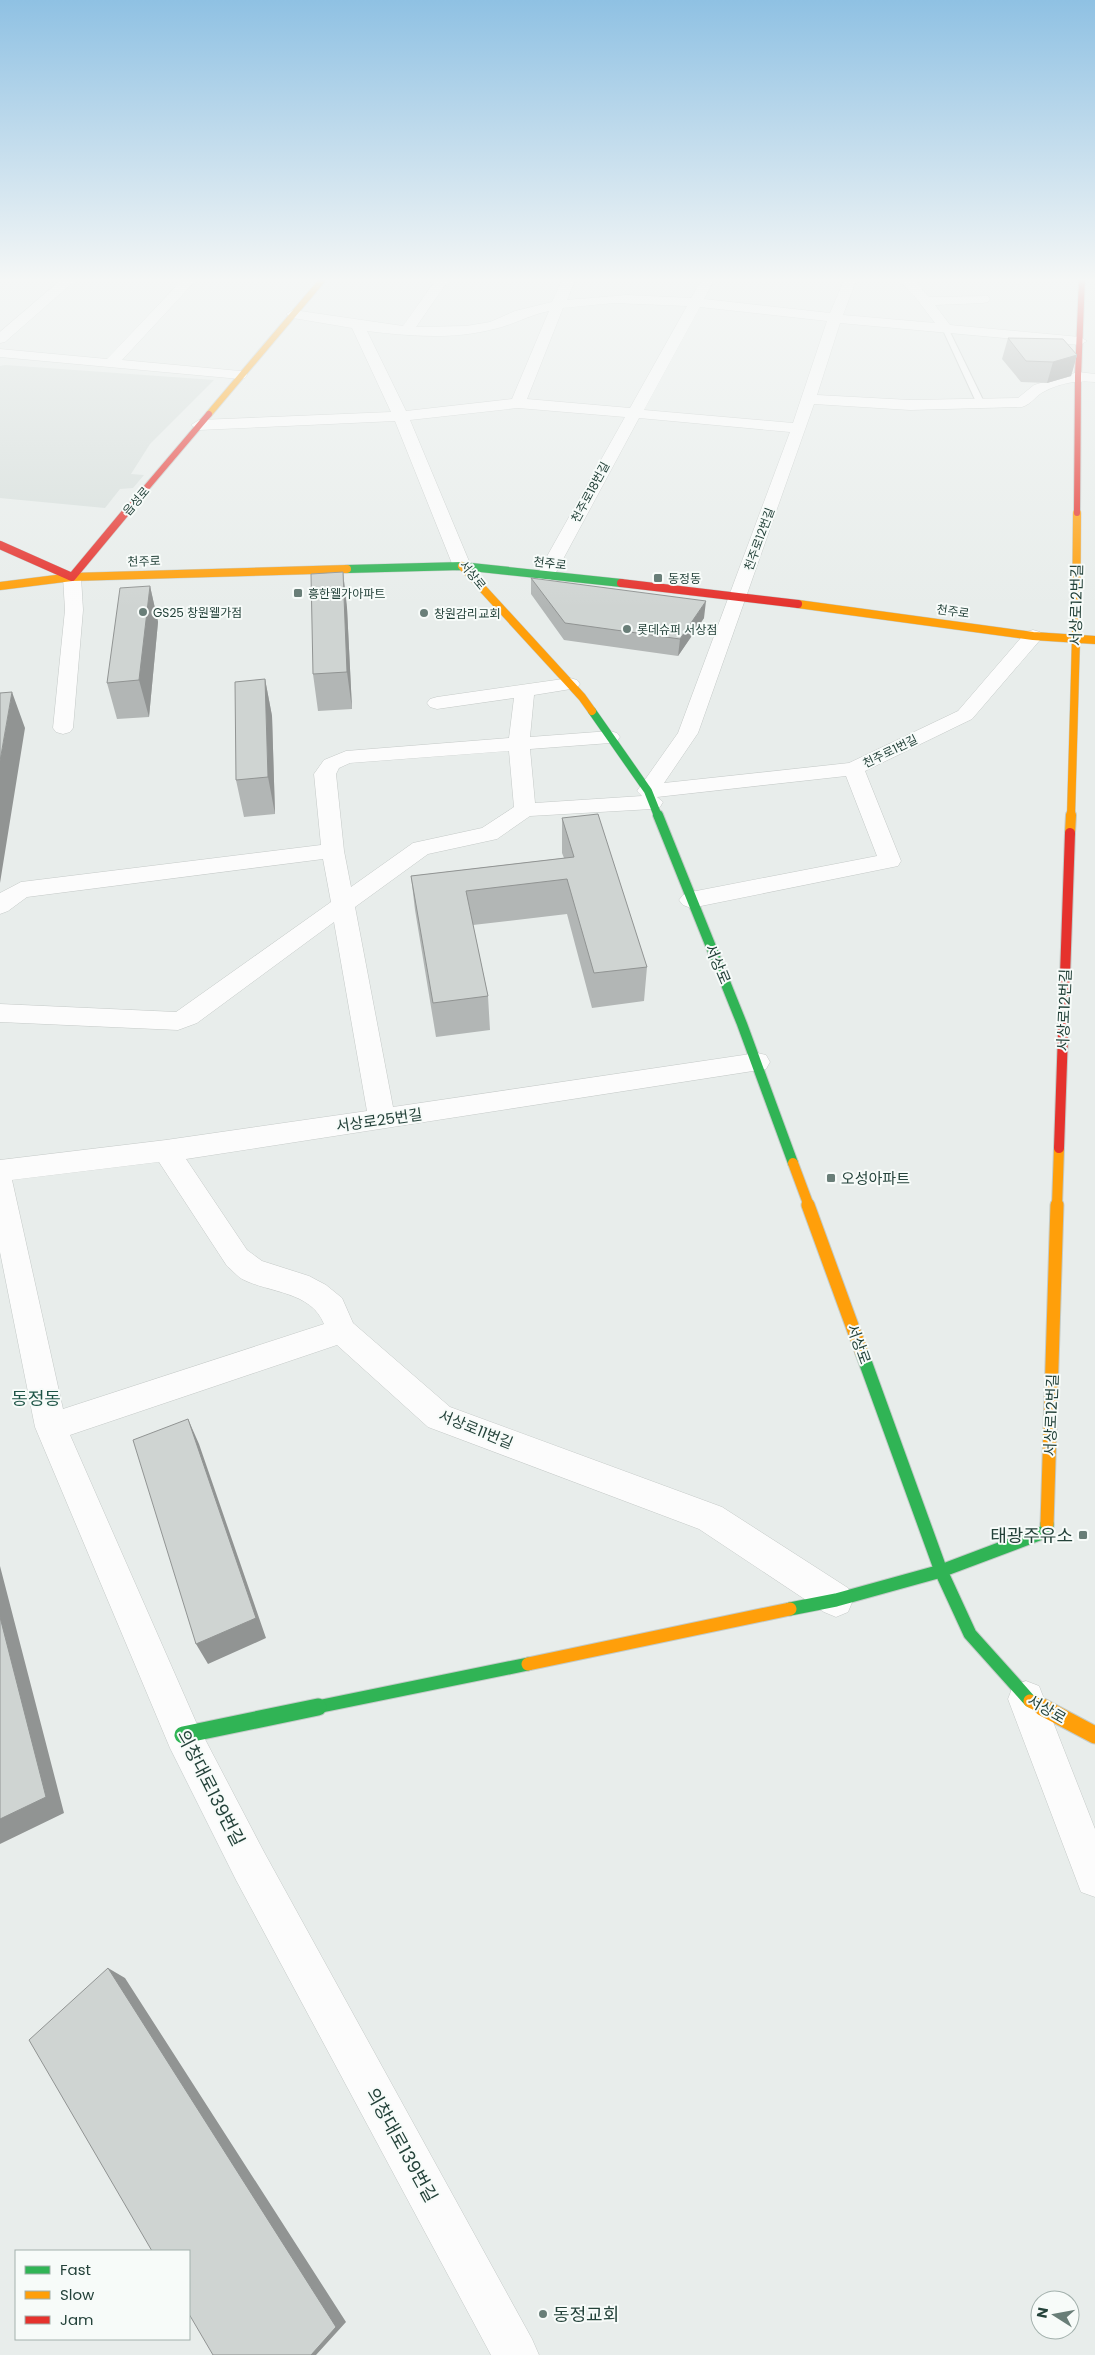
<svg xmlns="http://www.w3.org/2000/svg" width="1095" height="2355" font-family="Poppins,'Noto Sans KR',sans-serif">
<rect width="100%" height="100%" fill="#e8edeb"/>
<path fill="#d6dedb" d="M5,365L214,380L150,444L131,474L144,475L133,488L120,489L105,508L0,498V366Z"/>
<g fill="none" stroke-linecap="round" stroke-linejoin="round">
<g stroke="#c5cac8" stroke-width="2">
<path id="lane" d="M945,326L948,328L985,404L984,406L977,404L942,328Z"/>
</g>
<g stroke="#c5cac8" stroke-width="1">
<path id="street" d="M63,278H78L5,342L0,343V332Z
M184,278H198L122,360L240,371L245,372L247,375L245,378L240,379L0,357V349L107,359Z
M437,278H450L416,327L466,326L490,322L515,311L552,302L563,278H576L567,300L627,295L691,298L703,278H715L704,299L830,313L845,278H857L843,315L935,323L916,298L897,278H911L929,297L988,296L990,299L988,302L983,303L935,305L950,325L1080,337L1087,341L1080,345L840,323L817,395L910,400L1018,398L1034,385L1078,372L1095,374V382C1078,380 1060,383 1045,391C1036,395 1032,404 1022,407L910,410L814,404L698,733L664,783L849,763L958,711L1026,632L1033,630L1040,632L1042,636L1040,640L972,719L865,771L901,861L898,866L691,908L683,905L679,900L683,895L691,892L877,856L846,776L657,797L663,802L660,807L652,809L530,816L497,839L428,854L355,907L393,1107L757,1053L766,1055L770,1062L766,1069L186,1159L247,1250L262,1261L309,1276L326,1285L342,1298L353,1323L450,1407L722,1507L848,1588L853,1600L848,1612L836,1617L824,1612L699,1529L428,1427L337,1345L70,1435L196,1722L264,1852L532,2339L539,2355H491L236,1880L170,1748L35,1427L0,1252V1160L166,1140L367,1111L334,922L197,1023L178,1030L0,1022V1004L176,1012L331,902L323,859L27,897L8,911L0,914V893L21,882L321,845L314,774L324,760L346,751L509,738L514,698L437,709L430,707L427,703L430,699L437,697L570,678L577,680L580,684L577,688L534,695L530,737L610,731L617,733L620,737L617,741L610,743L530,749L535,803L642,796L637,791L678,733L790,432L639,418L554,576L551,580H539L536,576L625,417L518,408L410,420L471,566L468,570H456L453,566L395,421L199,430L191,425L199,420L391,412L352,328L293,318L286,314L293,310L403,326ZM614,303L687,306L630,408L527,399L563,308ZM700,307L827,321L793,423L644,410ZM549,311L512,399L406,411L367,331C409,336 452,340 494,329C513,325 529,315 549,311ZM509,751L514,807L482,828L413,843L351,887L344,851L336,774L339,768L350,763ZM159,1162L227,1266C232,1270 237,1276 242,1279C269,1293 311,1291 324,1324L63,1409L12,1180Z
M72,572L78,573L81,577L83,610L73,728L70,732L63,734L56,732L53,728L65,610L63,577L66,573Z
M1026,1681L1039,1686L1095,1829V1897L1081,1892L1008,1699L1013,1686Z"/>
</g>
<g stroke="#c3cbc8" stroke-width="9">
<path id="fast-far3" d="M347,569L462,566L621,583
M592,711L648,791L658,816"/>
</g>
<g stroke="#c3cbc8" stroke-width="12">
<path id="fast-far2" d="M658,815L742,1024L793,1163"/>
</g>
<g stroke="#c3cbc8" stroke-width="15">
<path id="fast-far1" d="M862,1353L941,1571L970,1634L1030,1701
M790,1609L836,1600L941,1571L1047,1531V1524
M312,1708L528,1664"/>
</g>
<g stroke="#c3cbc8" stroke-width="19">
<path id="fast" d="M183,1735L318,1707"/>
</g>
<g stroke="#c3cbc8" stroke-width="8">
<path id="slow-far4" d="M209,414L324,278"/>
</g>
<g stroke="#c3cbc8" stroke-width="9">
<path id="slow-far3" d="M462,566L582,697L592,711
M0,586L72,577L347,569
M798,604L1033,636L1095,640
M1071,816L1076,638L1077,513"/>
</g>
<g stroke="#c3cbc8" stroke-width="12">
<path id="slow-far2" d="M1070,833L1071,815
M793,1163L809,1206
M1057,1206L1059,1148"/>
</g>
<g stroke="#c3cbc8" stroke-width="15">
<path id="slow-far1" d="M808,1205L862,1353
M1047,1524L1057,1205
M528,1664L790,1609
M1030,1701L1044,1708"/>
</g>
<g stroke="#c3cbc8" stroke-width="19">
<path id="slow" d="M1042,1707L1095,1735"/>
</g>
<g stroke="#c3cbc8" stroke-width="8">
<path id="jam-far2" d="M125,513L209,414
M1077,513L1078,376L1082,278"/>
</g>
<g stroke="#c3cbc8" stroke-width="9">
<path id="jam-far1" d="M0,545L72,577L126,512
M621,583L798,604"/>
</g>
<g stroke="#c3cbc8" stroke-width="12">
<path id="jam" d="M1059,1148L1070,833"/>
</g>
<use href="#lane" fill="#fcfcfc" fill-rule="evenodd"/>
<use href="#street" fill="#fcfcfc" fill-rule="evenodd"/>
<use href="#fast-far3" stroke="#30b455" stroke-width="8"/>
<use href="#fast-far2" stroke="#30b455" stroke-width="10"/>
<use href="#fast-far1" stroke="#30b455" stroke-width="13"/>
<use href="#fast" stroke="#30b455" stroke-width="17"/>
<use href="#slow-far4" stroke="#ff9f0a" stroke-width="6"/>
<use href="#slow-far3" stroke="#ff9f0a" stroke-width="8"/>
<use href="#slow-far2" stroke="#ff9f0a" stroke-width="10"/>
<use href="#slow-far1" stroke="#ff9f0a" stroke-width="13"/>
<use href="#slow" stroke="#ff9f0a" stroke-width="17"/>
<use href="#jam-far2" stroke="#e5322d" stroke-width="6"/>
<use href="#jam-far1" stroke="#e5322d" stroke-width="8"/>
<use href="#jam" stroke="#e5322d" stroke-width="10"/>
</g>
<path fill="#b2b6b5" d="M1008,338L1077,355L1071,376L1047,383L1021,382L1002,359Z
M343,572L347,608L352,709L318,711L313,674Z
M531,578L704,618L678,656L564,640L531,594Z
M150,586L158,622L149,717L117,719L107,683Z
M265,679L272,716L275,814L244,817L236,780Z
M562,818L647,967L644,1001L592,1008L567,914L473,925L488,996L490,1030L436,1037L415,910L411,876L564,858L562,853Z"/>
<path fill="#919493" d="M1077,355L1071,376L1047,383L1053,362Z
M343,572L347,608L352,709L347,672Z
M150,586L158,622L149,717L139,680Z
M706,601L704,618L678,656L680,639Z
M265,679L272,716L275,814L268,777Z
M12,692L25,728L0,883V761Z
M188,1419L199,1444L266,1638L208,1664L196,1644Z
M0,1566L64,1813L0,1844Z
M108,1968L125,1978L346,2322L316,2355H311Z"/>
<path fill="#cfd4d2" stroke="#919493" d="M1008,338L1063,339L1077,355L1053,362L1026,361Z
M343,572L347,672L313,674L311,574Z
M531,578L706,601L680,639L565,623Z
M150,586L139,680L107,683L120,588Z
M265,679L268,777L236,780L235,682Z
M12,692L0,761V693Z
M598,814L647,967L594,973L567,879L466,891L488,996L433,1003L411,876L574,857L562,818Z
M188,1419L256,1618L196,1644L133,1440Z
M0,1617L46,1797L0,1819Z
M108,1968L336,2327L311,2355H213L189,2314V2251H152L29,2040Z"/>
<linearGradient id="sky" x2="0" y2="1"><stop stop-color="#8fc1e3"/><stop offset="0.46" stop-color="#f5f7f6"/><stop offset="1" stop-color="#f5f7f6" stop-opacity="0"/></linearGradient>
<rect width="1095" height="608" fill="url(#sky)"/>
<g fill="#697e78" stroke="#f7fbf9" stroke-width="2">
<rect x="653" y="573" width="10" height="10" rx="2.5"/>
<rect x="293" y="588" width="10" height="10" rx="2.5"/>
<circle cx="143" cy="612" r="5"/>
<circle cx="424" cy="613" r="5"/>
<circle cx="627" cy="629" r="5"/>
<rect x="826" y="1173" width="10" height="10" rx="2.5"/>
<rect x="1078" y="1530" width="10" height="10" rx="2.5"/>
<circle cx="543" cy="2314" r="5"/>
</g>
<g text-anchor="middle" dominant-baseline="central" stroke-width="4" stroke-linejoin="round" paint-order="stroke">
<g font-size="12" fill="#24423a" stroke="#f7fbf9">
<text transform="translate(590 492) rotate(-62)">천주로18번길</text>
<text transform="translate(136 501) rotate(-50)">읍성로</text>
<text transform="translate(759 539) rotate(-70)">천주로12번길</text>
<text transform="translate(144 561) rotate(-2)">천주로</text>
<text transform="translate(550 563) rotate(7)">천주로</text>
<text transform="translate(473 575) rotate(51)">서상로</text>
<text transform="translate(953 611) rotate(8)">천주로</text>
<text transform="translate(890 751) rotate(-26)">천주로1번길</text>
</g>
<g font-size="12" fill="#24423a" stroke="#f7fbf9" text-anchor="start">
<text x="668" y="578">동정동</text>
<text x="308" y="593">흥한웰가아파트</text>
<text x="153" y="612">GS25 창원웰가점</text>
<text x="434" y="613">창원감리교회</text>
<text x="637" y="629">롯데슈퍼 서상점</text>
</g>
<g font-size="15" fill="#24423a" stroke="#f7fbf9">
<text transform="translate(1076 605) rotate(-89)">서상로12번길</text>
<text transform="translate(718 964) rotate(67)">서상로</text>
<text transform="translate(1064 1010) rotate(-88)">서상로12번길</text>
<text transform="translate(379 1120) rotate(-8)">서상로25번길</text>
<text transform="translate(859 1344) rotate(70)">서상로</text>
<text transform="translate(1051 1415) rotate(-88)">서상로12번길</text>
<text transform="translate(476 1429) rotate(22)">서상로11번길</text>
<text transform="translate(1047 1709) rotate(30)">서상로</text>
</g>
<g font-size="15" fill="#24423a" stroke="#f7fbf9" text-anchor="start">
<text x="841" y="1178">오성아파트</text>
</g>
<g font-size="18" fill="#1f5548" stroke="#f7fbf9">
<text x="36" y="1398">동정동</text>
</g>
<g font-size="18" fill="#24423a" stroke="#f7fbf9" text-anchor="end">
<text x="1073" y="1535">태광주유소</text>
<text x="553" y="2314" text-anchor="start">동정교회</text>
</g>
<g font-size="18" fill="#24423a" stroke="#f7fbf9">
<text transform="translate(211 1788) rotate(63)">의창대로139번길</text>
<text transform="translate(402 2145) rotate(61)">의창대로139번길</text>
</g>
</g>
<rect x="15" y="2250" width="175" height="90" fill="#f7fbf9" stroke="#a3b1ad"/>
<rect x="25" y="2266" width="25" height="8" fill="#30b455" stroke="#a3b1ad"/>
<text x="60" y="2275" font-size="15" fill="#24423a">Fast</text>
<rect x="25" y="2291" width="25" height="8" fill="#ff9f0a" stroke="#a3b1ad"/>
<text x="60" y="2300" font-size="15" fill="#24423a">Slow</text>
<rect x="25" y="2316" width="25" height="8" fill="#e5322d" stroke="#a3b1ad"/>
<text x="60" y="2325" font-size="15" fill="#24423a">Jam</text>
<g transform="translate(1055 2315) rotate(281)"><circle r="24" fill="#f7fbf9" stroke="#a3b1ad"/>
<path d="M0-4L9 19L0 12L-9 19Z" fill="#697e78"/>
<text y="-8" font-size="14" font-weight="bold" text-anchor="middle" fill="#24423a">N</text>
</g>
</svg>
